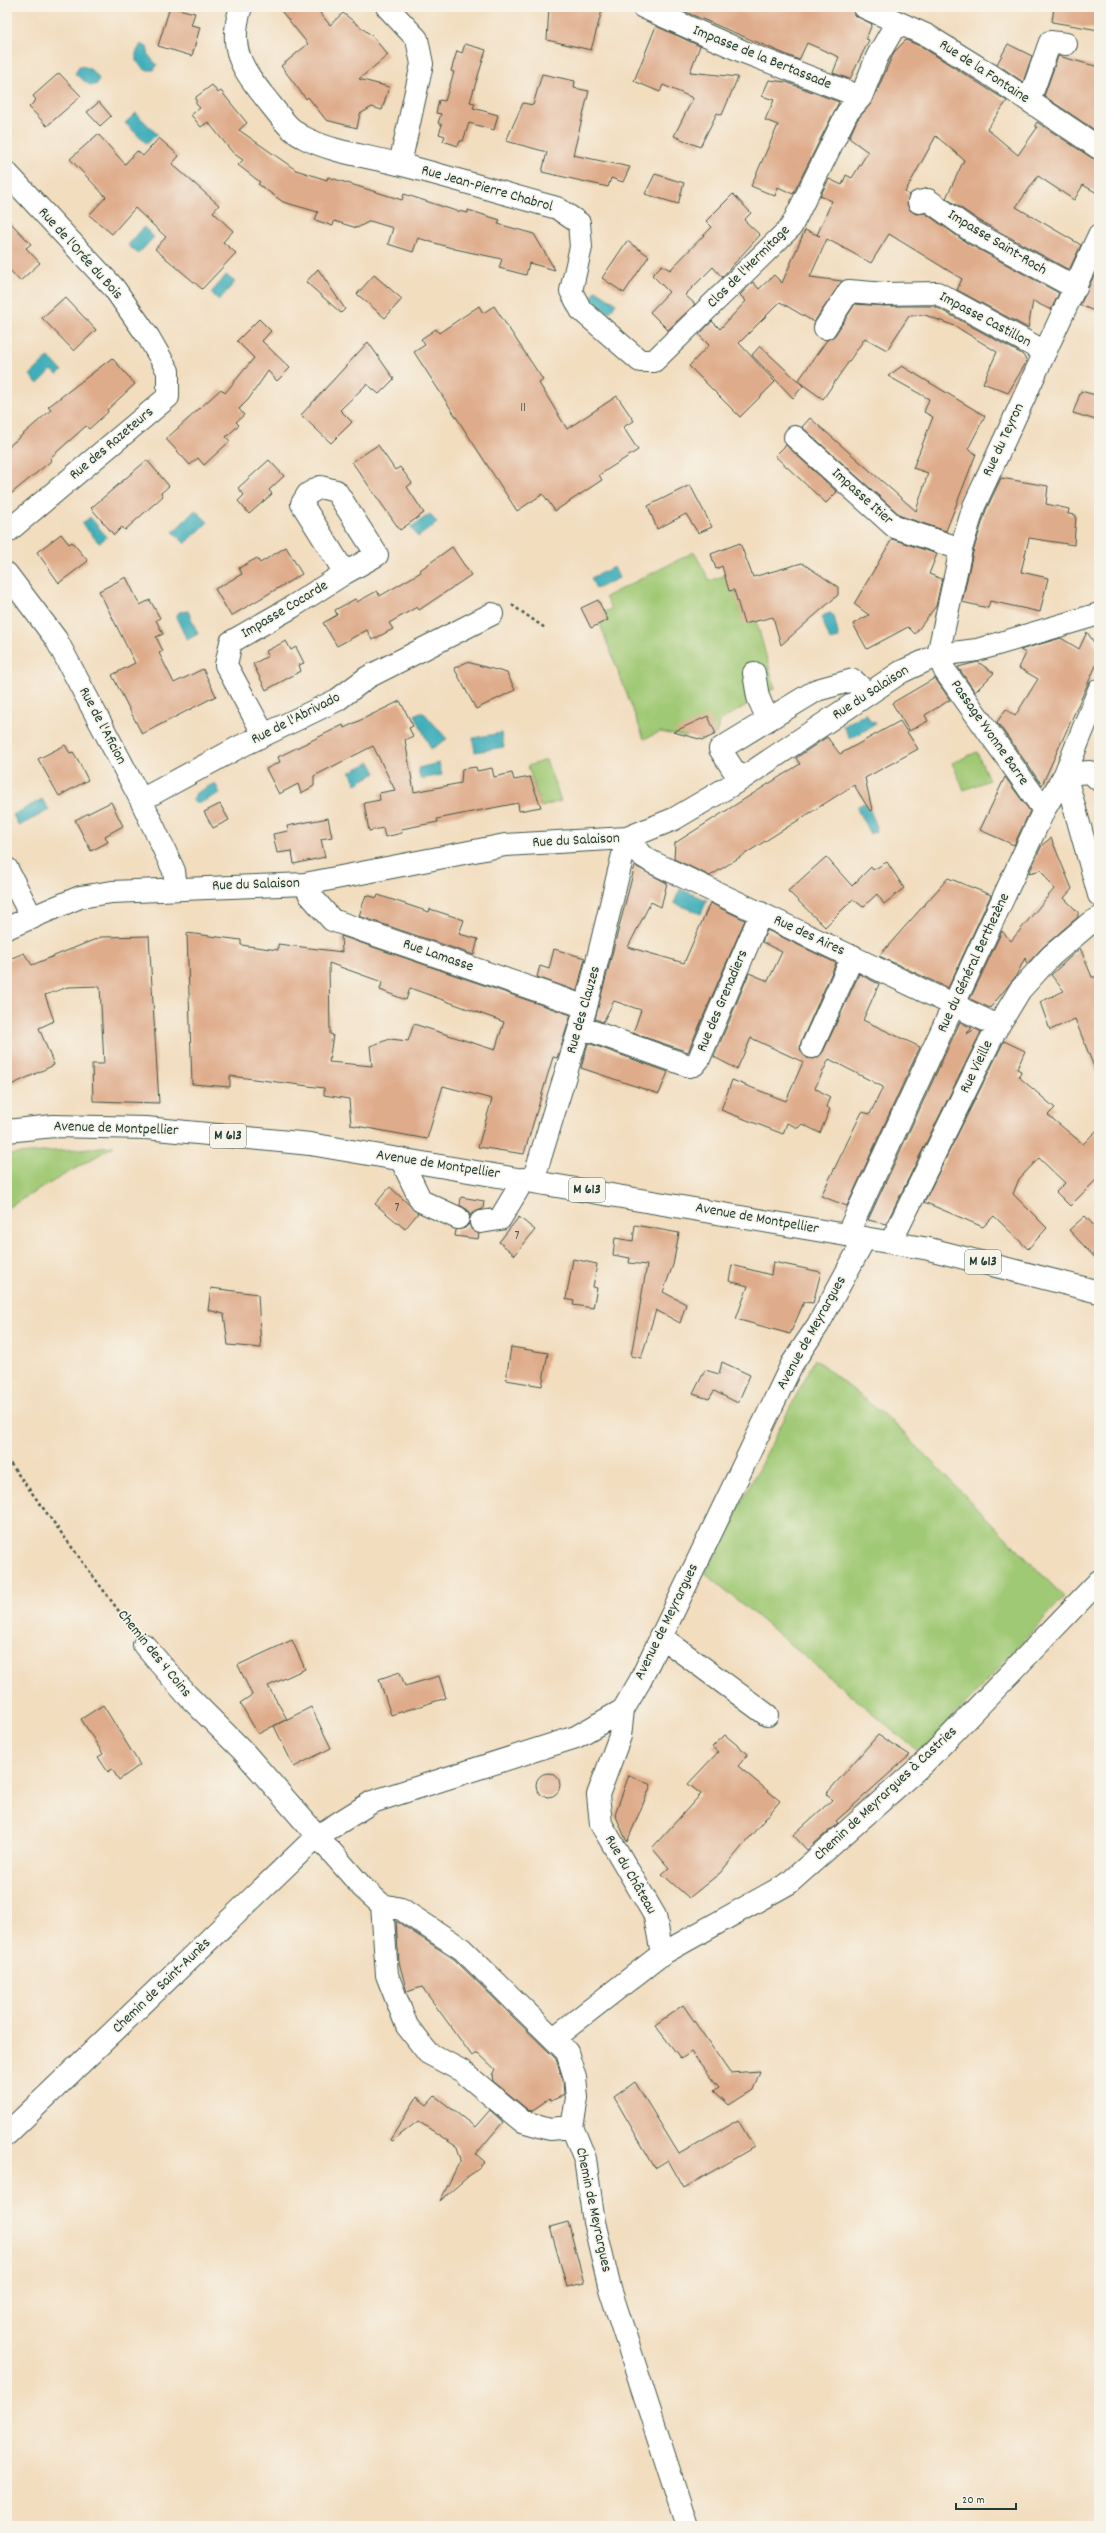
<svg xmlns="http://www.w3.org/2000/svg" width="1106" height="2533" font-family="Dekko,sans-serif">
<rect width="100%" height="100%" fill="#f7f3e8"/>
<filter id="ink" filterUnits="userSpaceOnUse"><feTurbulence type="fractalNoise" baseFrequency=".025" numOctaves="2"/><feDisplacementMap in="SourceGraphic" scale="8" xChannelSelector="R" yChannelSelector="G"/><feConvolveMatrix kernelMatrix="1 2 1 2 8 2 1 2 1" color-interpolation-filters="sRGB"/></filter>
<filter id="wash" filterUnits="userSpaceOnUse"><feTurbulence type="fractalNoise" baseFrequency=".012" numOctaves="4" result="noise"/><feDisplacementMap in="SourceGraphic" scale="16" xChannelSelector="R" yChannelSelector="G"/><feGaussianBlur stdDeviation="0.9" result="paint"/><feColorMatrix in="noise" values="0 0 0 0 0 0 0 0 0 0 0 0 0 0 0 0 0 1.4 0 .05"/><feComposite in="paint" operator="in"/></filter>
<g filter="url(#wash)">
<rect width="100%" height="100%" fill="#f2ddbf"/>
<path fill="#a0c974" stroke="#608354" d="M694,552L710,581L742,569L775,688L720,721L716,734L702,740L690,735L685,737L660,732L644,739L600,624L608,620L604,612L611,609L605,597Z
M977,752L989,780L964,790L952,763Z
M546,760L561,801L541,807L528,766Z
M114,1146L7,1208V1155Z
M815,1359L895,1424L1064,1597L920,1753L705,1573Z"/>
<path fill="#3fafba" stroke="#2f7677" d="M141,44L147,47L149,56L157,65L154,70H145L136,61V53Z
M79,66C87,66 96,72 99,79L97,84L91,86L75,74Z
M136,113L157,134L147,144L125,123Z
M144,227L154,237L138,254L128,245Z
M226,275L235,282L219,300L211,293Z
M596,290L616,303L609,313L590,301Z
M49,357L62,371L57,375L52,370L38,384L30,375Z
M195,510L208,522L185,544L173,532Z
M430,514L437,523L418,537L411,527Z
M90,517L107,537L99,543L82,524Z
M614,567L619,578L596,589L591,578Z
M188,611L198,634L187,640L176,617L179,612Z
M830,613L834,616L839,638L830,640L822,619L824,615Z
M420,712L425,714L447,739L431,749L415,715Z
M866,713L871,722L874,721L876,724L850,739L843,726Z
M501,733L504,747L475,752L473,738Z
M370,762L376,773L356,784L350,772Z
M439,763L442,775L420,779L418,768Z
M215,783L220,793L200,803L195,802L193,800L196,793Z
M42,799L49,810L19,826L13,815Z
M864,803L866,806L868,805L877,827L875,828L876,831L870,834L857,809L858,806Z
M680,889L707,900L701,914L674,903Z"/>
<g id="blocks">
<path fill="#dfac8b" fill-rule="evenodd" d="M170,7L195,13L191,25L200,27L192,56L158,46Z
M278,7H315L330,25L343,13L372,36L388,55L359,79L389,87L382,110L372,107L360,114L357,128L326,120L308,97L306,99L281,66L308,44Z
M549,7H603L591,50L547,40Z
M674,7H852L854,15L872,24L866,39L869,40L850,79L833,73L839,57L807,43L799,60Z
M1054,7H1099V30L1052,22Z
M656,26L700,46L690,72L738,77L722,115L717,113L700,147L674,136L693,98L663,85L660,92L634,81Z
M906,40L922,47L1007,101L987,129L1018,155L1037,128L1035,125L1037,122L1092,158L1099,160V194L1083,185L1074,200L1038,176L1016,207L1081,245L1069,270L980,221L946,198L964,160L936,136L905,192L909,195L907,204L910,210L916,214L925,213L967,243L1059,293L1051,310L1033,301L1028,328L957,290L962,279L889,234L871,263L827,239L810,277L842,281L814,322L780,302L739,343L775,382L740,417L689,366L709,345L699,335L712,321L720,329L746,301L740,295L753,282L759,289L774,275L782,283L805,230L820,236L817,235L832,201L820,196L829,179L842,185L846,175L852,178L868,152L849,138L857,120L872,102L894,52Z
M465,44L486,50L470,102L475,103L473,108L498,115L494,130L469,123L463,141H460L458,146L443,141L445,136L439,134L442,125L438,123L441,114L436,113L439,100L445,101L454,72L451,71L457,51L462,53Z
M1008,44L1032,56L1023,82L997,64Z
M1058,56L1099,67V133L1044,96Z
M59,73L81,96L47,126L29,107L36,100L33,96Z
M542,74L575,81L574,88L589,91L573,155L630,167L623,182L611,178L608,187L542,172L547,152L506,141L523,103L533,105Z
M769,80L786,82L839,102L793,194L778,187L775,196L751,186L778,125L765,120L774,100L762,96Z
M212,85L218,93L221,91L247,123L239,130L296,170L327,180L328,177L402,200L404,194L453,210L468,213V210L500,220L498,224L534,234L555,270L529,263L526,275L499,268L502,259L455,249L418,238L413,252L388,244L393,228L370,221L357,228L334,221L333,226L315,220L318,212L283,202L258,184L260,182L238,165L243,160L233,153L208,122L201,127L191,115L200,108L196,104V97Z
M99,102L111,116L100,126L87,112Z
M98,134L125,164L137,151L143,156L159,138L179,156L172,164L219,205L213,212L233,231L223,242L236,253L202,289L155,249L166,237L135,208L112,234L89,215L106,197L70,159Z
M655,174L684,183L678,204L645,194Z
M733,194L751,213L744,220L760,235L722,277L713,267L685,295L695,304L668,330L650,312L669,292L652,275L662,265L670,270L712,227L706,221Z
M7,219L31,244L26,248L40,263L20,281L7,267Z
M627,241L649,256L624,293L602,278Z
M1099,265V313L1080,305Z
M318,269L345,309L341,313L306,282Z
M374,275L402,299L385,318L357,294Z
M65,297L96,330L74,351L42,318Z
M855,304L885,306H934L1022,354L1027,361L1008,393L983,383L997,352L955,326L925,315L909,316L887,350L865,338L823,399L799,382L803,386L793,398L752,355L760,346L798,381L827,340L835,335Z
M479,306L483,313L494,306L543,380L539,383L567,429L617,396L634,421L623,427L638,450L599,475L602,480L555,511L543,494L517,511L414,352L425,345L421,339L436,329L439,333Z
M259,319L271,331L262,341L290,368L277,381L268,371L248,400L239,409L244,415L236,422L239,425L226,437L230,441L204,465L198,458L190,465L166,439L221,389L225,393L254,358L237,341Z
M368,342L394,379L379,394L367,384L340,410L352,422L331,443L301,415Z
M112,358L135,384L107,410L108,412L89,429L86,426L50,458L51,461L7,497V448L51,410L48,407Z
M902,366L985,416L968,449L976,454L946,531L901,516L802,427L810,418L916,511L928,473L913,468L933,417L924,412L929,399L888,376Z
M1081,391L1099,396V421L1073,413Z
M378,445L395,470L400,467L412,483L407,487L424,513L400,530L352,462Z
M786,445L837,492L826,503L775,456Z
M147,460L169,486L161,493L163,496L125,530L122,527L114,535L91,508Z
M269,460L284,476L269,490L272,494L249,514L238,501L244,495L238,488Z
M1001,478L1048,486L1046,504L1069,509L1068,514L1076,515L1074,545L1029,538L1021,572L1048,578L1040,612L990,601L988,608L962,602L973,552L986,510Z
M690,485L712,527L698,533L686,514L657,529L648,506Z
M61,534L69,544L72,542L88,561L59,583L37,552Z
M892,539L937,554L929,574L942,579L936,606L915,634L908,627L867,649L853,624L869,615L854,604Z
M740,543L753,577L802,563L838,587V595L781,645L773,617L744,624L734,590L729,591L722,566L716,569L711,554Z
M286,547L302,574L231,616L215,589L242,574L239,568L257,558L260,563Z
M452,547L471,575L419,610L417,607L389,623L393,629L372,640L367,630L337,646L323,623L337,615L335,610L355,599L357,602L377,591L380,596L421,572L420,570Z
M126,577L140,605L150,600L160,618L156,620L163,634L156,637L163,651L159,653L174,683L203,669L216,696L142,734L112,675L135,663L99,591Z
M598,600L608,620L591,628L581,608Z
M1087,632L1099,650V659L1042,785L997,722L1006,709L1015,716L1038,679L1019,668L1026,653L1020,650L1061,638L1079,649Z
M286,641L291,650L296,647L304,663L299,665L301,671L266,690L253,664L268,656L266,651Z
M467,662L507,673L515,690L476,709L454,668Z
M978,662L994,673L975,692L958,667Z
M935,678L950,700L925,715L928,721L909,731L892,703Z
M400,701L413,726L409,728L413,736L405,740L414,792L461,783L462,769L476,767L477,771L492,768L494,777L512,773L514,780L530,777L541,807L519,811L518,803L467,813L437,819L438,822L401,829L402,833L385,837L383,828L369,831L364,803L380,800L379,793L395,790L373,746L314,776V786L301,793L298,784L279,794L266,769L280,762L278,757L343,725L344,728Z
M708,716L716,734L703,740L673,732Z
M900,721L918,749L865,778L872,810L870,811L854,785L710,876L674,859L675,843L800,764L796,758L827,737L840,754Z
M65,745L70,753L73,752L78,760L88,780L59,796L38,759Z
M1005,777L1030,811L1014,845L980,830Z
M111,802L123,826L105,836L108,842L91,851L75,820Z
M220,804L229,820L213,828L204,812Z
M328,818L332,837L321,839L325,857L294,864L292,851L277,853L273,834L288,831L287,826Z
M1051,838L1072,889L1064,898L1078,912V917L1043,947L1027,964L1025,958L1016,976L990,1008L970,999L1002,931L1011,941L1054,889L1041,870L1029,873L1042,845Z
M826,857L852,886L871,867L873,870L887,862L904,888L884,904L877,894L863,907L853,899L825,927L788,891Z
M635,866L667,883L661,907L651,902L628,947L684,963L710,903L745,920L688,1052L633,1033L641,1010L614,1001L603,1022L595,1019Z
M948,878L991,895L948,988L879,956Z
M366,895L377,898L378,895L429,912L430,909L464,920L459,934L478,939L474,955L359,916Z
M767,930L836,963L801,1042L800,1049L807,1058L814,1059L823,1052L859,974L879,984L863,1020L920,1047L847,1206L821,1196L862,1112L870,1114L883,1087L829,1059L815,1088L830,1097L826,1107L830,1109L820,1133L802,1124L798,1128L787,1123L783,1134L721,1110L732,1080L786,1101L803,1062L751,1038L737,1069L714,1057L749,973L768,981L782,952L762,942Z
M187,933L241,940V945L278,950V944L342,952L341,936L571,1015L557,1058L553,1057L524,1154L478,1147L492,1099L443,1086L427,1139L351,1125L349,1099L324,1095V1088L230,1076V1087L192,1084ZM329,963L382,982L380,990L406,1000L410,988L504,1022L495,1050L414,1024L408,1041L390,1039L370,1046L372,1066L329,1062L333,1035L330,1034Z
M149,936L159,1103L93,1101L92,1064H104L100,986L68,987L45,995L54,1021L39,1028L54,1065L7,1087V960L24,953L32,965L101,937Z
M1080,948L1092,977H1096L1099,985L1098,1077L1075,1019L1050,1030L1040,1002L1064,991L1051,975Z
M554,949L585,958L577,991L537,977L540,966L549,969Z
M960,1022L972,1028L966,1034L976,1029L981,1032L886,1224L868,1220Z
M1004,1041L1025,1051L1017,1069L1021,1071L1019,1077L1055,1108L1048,1115L1083,1144L1099,1128V1177L1070,1206L1056,1192L1065,1183L1039,1158L1019,1179L1013,1194L1047,1228L1028,1249L994,1216L983,1227L924,1202Z
M588,1043L668,1072L659,1094L581,1068Z
M390,1187L418,1213L405,1229L375,1204Z
M461,1197L484,1201L483,1209L473,1212L470,1216L468,1210L460,1205Z
M1085,1216L1099,1231V1262L1069,1230Z
M519,1217L535,1230L515,1255L499,1242Z
M469,1224L472,1230L479,1234L478,1239L455,1236L456,1230L465,1228Z
M635,1225L679,1233L673,1265L663,1292L686,1304L680,1323L656,1310L641,1358L631,1356L647,1265L629,1263L630,1258L613,1255L615,1238L633,1241Z
M573,1259L597,1264L593,1287L597,1288L593,1308L573,1305L574,1301L566,1299Z
M773,1262L821,1272L813,1303L804,1302L790,1334L736,1319L748,1286L729,1281L732,1265L771,1275Z
M211,1288L258,1294L261,1348L228,1345L224,1314L208,1310Z
M511,1347L548,1353L542,1386L506,1380Z
M722,1362L750,1375L738,1403L714,1391L709,1399L693,1394L705,1370L719,1374Z
M292,1640L305,1669L268,1686L287,1719L258,1734L240,1703L252,1695L238,1665Z
M400,1672L405,1686L439,1676L446,1698L391,1715L379,1679Z
M103,1705L140,1765L119,1780L112,1769L108,1772L98,1757L103,1754L81,1719Z
M311,1707L331,1748L294,1767L274,1726Z
M725,1735L748,1754L738,1766L780,1801L720,1873L689,1898L662,1874L669,1868L652,1848L701,1794L688,1784L718,1752L712,1747Z
M878,1735L910,1755L836,1821L838,1823L807,1850L793,1835L832,1800L826,1794Z
M536 1785a12 12 0 1 1 24 0a12 12 0 1 1-24 0Z
M629,1775L651,1785L627,1842L615,1814Z
M396,1921L454,1959L556,2059L563,2080L564,2095L551,2101L549,2099L531,2111L528,2110L493,2081L492,2075L495,2069L478,2053L472,2056L422,1987L407,1992L399,1962Z
M683,2005L730,2073L760,2071L753,2090L729,2105L714,2091L719,2087L691,2052L681,2059L655,2025Z
M635,2082L679,2154L738,2120L754,2147L684,2188L668,2160L655,2168L614,2097Z
M435,2096L475,2127L490,2110L503,2122L476,2154L485,2162L440,2201L461,2159L457,2147L418,2121L392,2141L390,2140L417,2097L427,2105Z
M568,2222L584,2283L567,2287L550,2227Z"/>
</g>
</g>
<g filter="url(#ink)">
<use href="#blocks" fill-opacity="0" stroke="#3f5549" stroke-width="1"/>
<g fill="none" stroke-linecap="round" stroke-linejoin="round">
<g stroke="#3f5549" stroke-width="24">
<path id="minor" d="M241,7C226,52 245,72 271,105C281,117 289,130 303,137C333,153 369,156 402,165C454,178 505,194 557,208L579,223L581,247L571,291L581,310L640,361H654L791,227L847,113L861,97L877,57L897,22
M387,7L417,39L422,64L400,164
M643,7L744,52L861,97
M864,7L928,36L989,74L1099,148
M1027,99L1033,90L1050,42L1066,44
M7,173L114,288L149,338L168,371V397L7,532
M919,202L928,200L973,232L1076,288
M825,328L849,291L885,294L937,293L1045,352
M795,437L895,527L961,549
M7,574L56,639L141,800L174,871L176,888
M938,655L961,549L974,506L1099,235
M938,655L945,671L1044,810
M754,673L758,697L768,720
M264,735L226,665L231,642L292,607L345,573L302,504L308,494L320,487L336,491L377,555L345,573
M1065,774L1099,895
M1065,774L1090,772L1099,780
M740,780L720,749L817,690L853,680L868,694
M141,800L239,747L337,700L368,677L492,614
M627,838L641,855L652,862L998,1026
M7,869L32,918
M305,884L310,895L332,920L586,1007
M7,928L80,897L112,892L305,884L505,845L627,838L674,819L740,780L901,672L938,655L977,650L1099,614
M580,1027L689,1066L694,1065L699,1059L761,913
M812,1047L853,956
M401,1159L421,1201L458,1218
M533,1181L586,1007L627,838
M481,1222L500,1219L524,1179
M847,1235L1044,810L1065,774L1099,690
M891,1242L994,1033L1020,990L1051,956L1090,923L1099,918
M660,1636L767,1715
M144,1645L187,1695L243,1751L362,1887L382,1905L387,1975L407,2026L428,2053L462,2071L522,2121L550,2129L572,2127
M382,1905L401,1909L462,1949L567,2052L575,2078L577,2098L572,2127L585,2159L594,2222L610,2289L687,2526
M662,1954L789,1883L924,1763L1099,1581
M554,2038L662,1954L655,1916L601,1824L598,1795L620,1736L623,1710
M7,2134L316,1837L372,1802L576,1737L623,1710L640,1681L792,1364L818,1325L865,1238"/>
</g>
<g stroke="#3f5549" stroke-width="24">
<path id="major" d="M7,1131L53,1126L146,1128L310,1144L929,1249L1099,1292"/>
</g>
<path stroke="#3f5549" stroke-width="2.5" stroke-dasharray="3 3" stroke-linecap="butt" d="M512,605L545,628
M7,1459L132,1629"/>
<use href="#minor" stroke="#fff" stroke-width="22"/>
<use href="#major" stroke="#fff" stroke-width="22"/>
</g>
</g>
<g text-anchor="middle" dominant-baseline="central" stroke-width="3.5" stroke-linejoin="round" paint-order="stroke">
<g font-size="13" fill="#4f594a">
<text x="523" y="408">11</text>
<text x="397" y="1208">7</text>
<text x="517" y="1236">7</text>
</g>
<g fill="#f7f3e8" stroke="#60746a" stroke-width="1">
<rect x="210" y="1124" width="36" height="24" rx="3"/>
<rect x="569" y="1178" width="36" height="24" rx="3"/>
<rect x="965" y="1250" width="36" height="24" rx="3"/>
</g>
<g font-size="14" font-weight="bold" fill="#1f3d34">
<text x="228" y="1136">M 613</text>
<text x="587" y="1190">M 613</text>
<text x="983" y="1262">M 613</text>
</g>
<g font-size="15" fill="#1f3d34" stroke="#f7f3e8">
<text transform="translate(762 58) rotate(22)">Impasse de la Bertassade</text>
<text transform="translate(984 72) rotate(33)">Rue de la Fontaine</text>
<text transform="translate(487 189) rotate(16)">Rue Jean-Pierre Chabrol</text>
<text transform="translate(997 243) rotate(31)">Impasse Saint-Roch</text>
<text transform="translate(80 254) rotate(48)">Rue de l'Orée du Bois</text>
<text transform="translate(749 267) rotate(-45)">Clos de l'Hermitage</text>
<text transform="translate(985 320) rotate(28)">Impasse Castillon</text>
<text transform="translate(1004 440) rotate(-65)">Rue du Teyron</text>
<text transform="translate(112 444) rotate(-40)">Rue des Razeteurs</text>
<text transform="translate(862 497) rotate(42)">Impasse Itier</text>
<text transform="translate(285 610) rotate(-31)">Impasse Cocarde</text>
<text transform="translate(871 693) rotate(-33)">Rue du Salaison</text>
<text transform="translate(296 719) rotate(-27)">Rue de l'Abrivado</text>
<text transform="translate(102 726) rotate(62)">Rue de l'Aficion</text>
<text transform="translate(989 733) rotate(55)">Passage Yvonne Barre</text>
<text transform="translate(576 841) rotate(-3)">Rue du Salaison</text>
<text transform="translate(256 885) rotate(-2)">Rue du Salaison</text>
<text transform="translate(809 936) rotate(25)">Rue des Aires</text>
<text transform="translate(438 956) rotate(19)">Rue Lamasse</text>
<text transform="translate(974 963) rotate(-65)">Rue du Général Berthezène</text>
<text transform="translate(723 1001) rotate(-67)">Rue des Grenadiers</text>
<text transform="translate(584 1010) rotate(-74)">Rue des Clauzes</text>
<text transform="translate(977 1067) rotate(-64)">Rue Vieille</text>
<text transform="translate(116 1129) rotate(2)">Avenue de Montpellier</text>
<text transform="translate(438 1165) rotate(9)">Avenue de Montpellier</text>
<text transform="translate(757 1219) rotate(10)">Avenue de Montpellier</text>
<text transform="translate(812 1333) rotate(-61)">Avenue de Meyrargues</text>
<text transform="translate(667 1622) rotate(-64)">Avenue de Meyrargues</text>
<text transform="translate(154 1654) rotate(51)">Chemin des 4 Coins</text>
<text transform="translate(886 1794) rotate(-43)">Chemin de Meyrargues à Castries</text>
<text transform="translate(630 1875) rotate(60)">Rue du Château</text>
<text transform="translate(162 1986) rotate(-44)">Chemin de Saint-Aunès</text>
<text transform="translate(593 2210) rotate(78)">Chemin de Meyrargues</text>
</g>
</g>
<rect width="1106" height="2533" fill="none" stroke="#f7f3e8" stroke-width="24"/>
<path d="M956 2503v6h60v-6" fill="none" stroke="#1f3d34" stroke-width="2"/>
<text x="962" y="2503" font-size="12" fill="#1f3d34" stroke="#f7f3e8" stroke-width="3" paint-order="stroke">20 m</text>
</svg>
